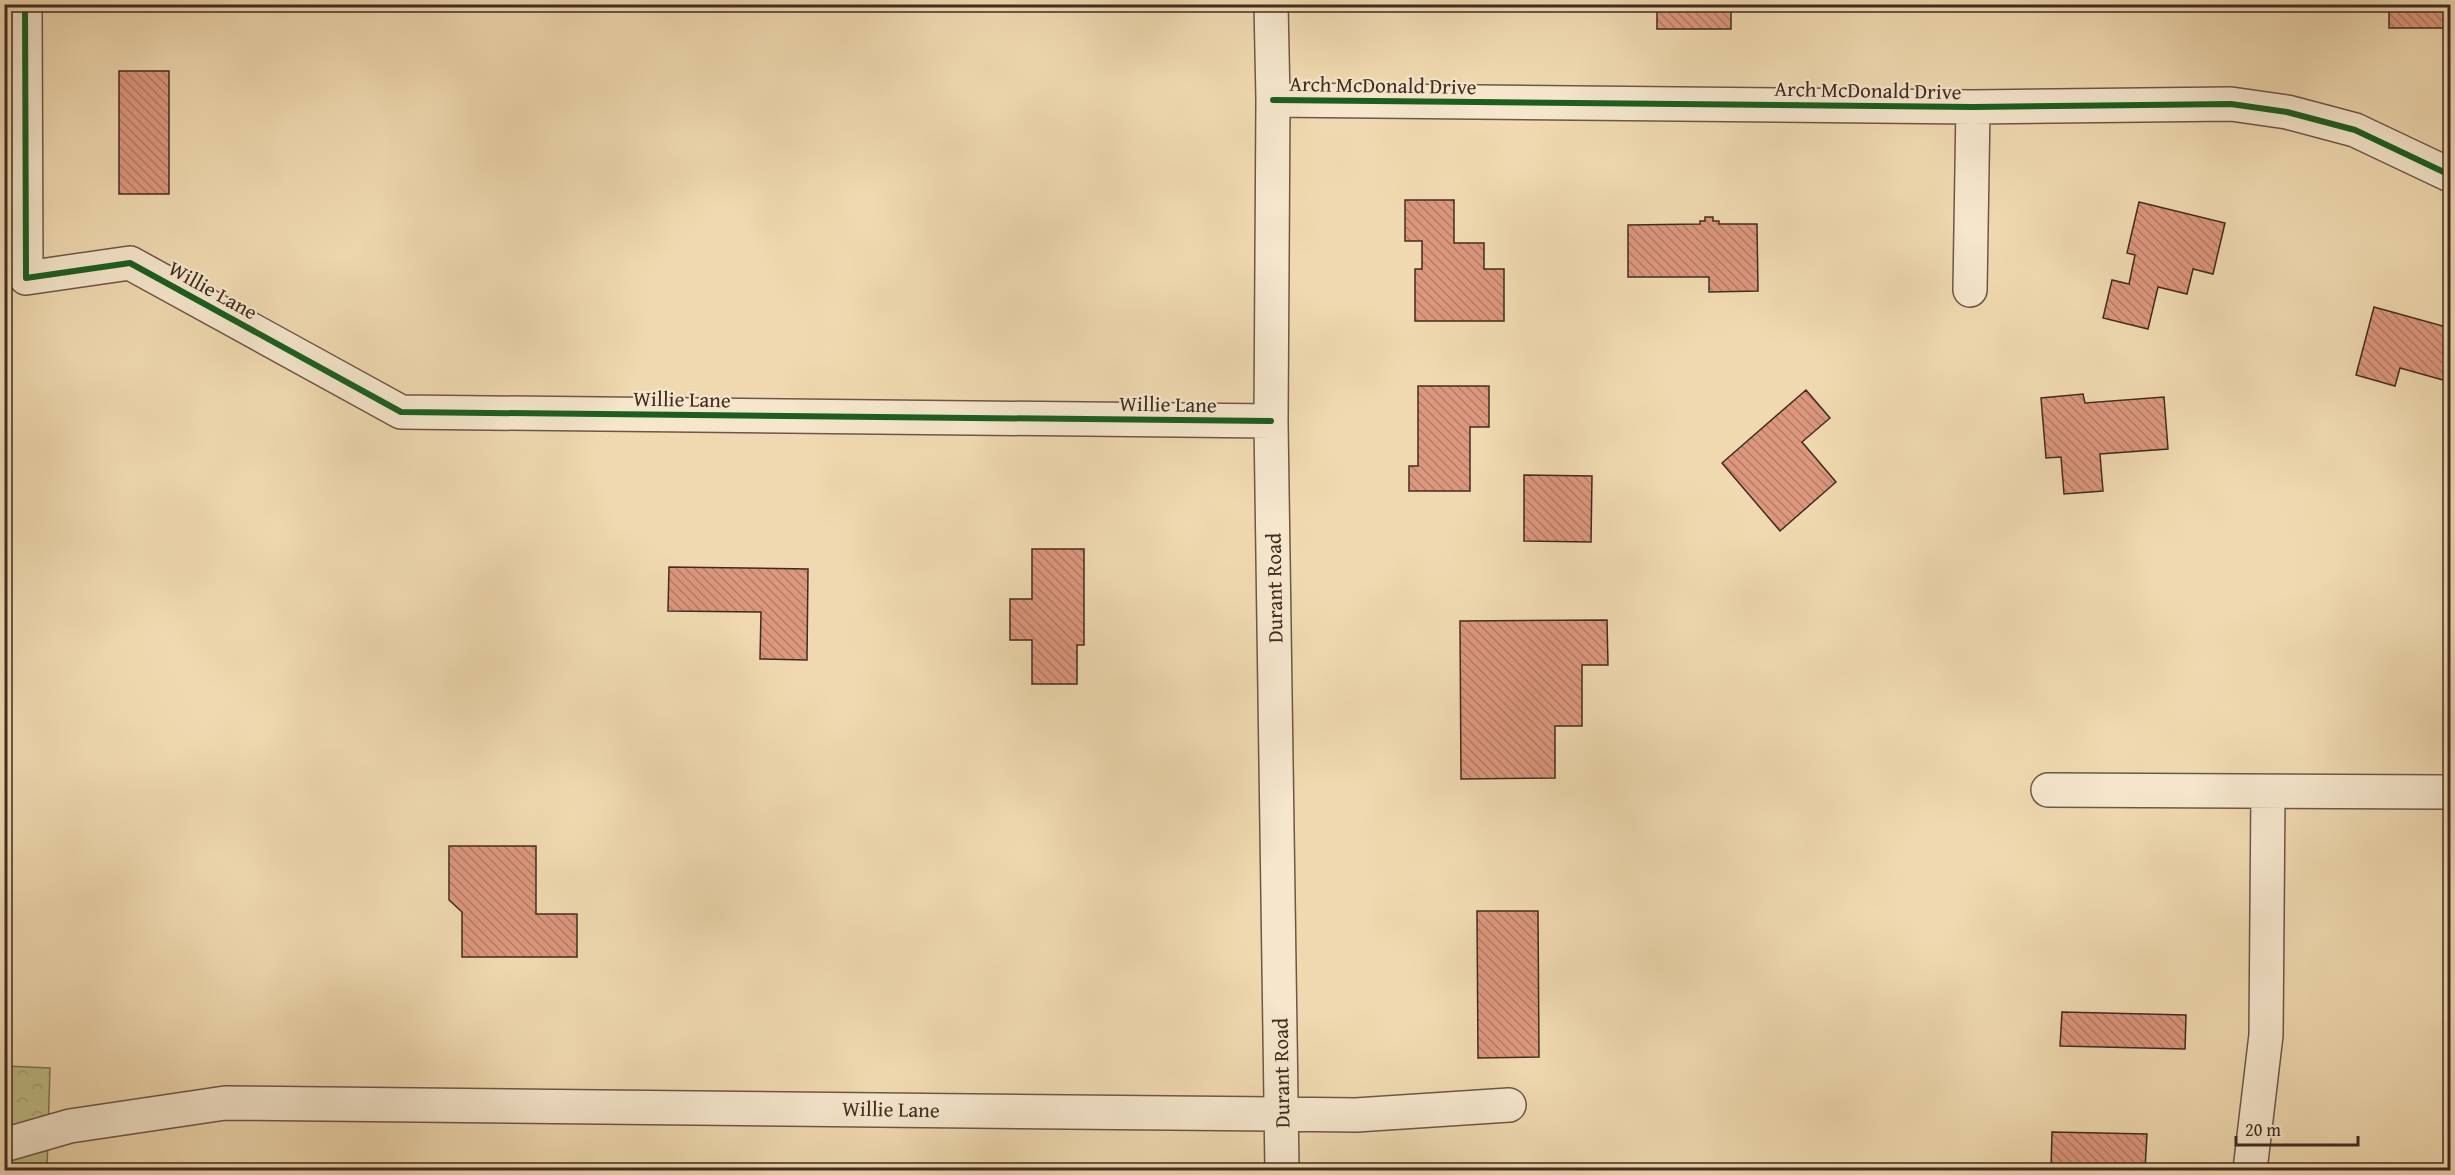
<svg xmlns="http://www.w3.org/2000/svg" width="2455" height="1175" font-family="'Gentium Book Plus',serif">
<defs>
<pattern id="forest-crowns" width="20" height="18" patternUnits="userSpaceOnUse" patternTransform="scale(1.5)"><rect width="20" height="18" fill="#bebe88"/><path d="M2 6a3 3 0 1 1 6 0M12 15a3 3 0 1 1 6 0" fill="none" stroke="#a4a375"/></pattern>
<pattern id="building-back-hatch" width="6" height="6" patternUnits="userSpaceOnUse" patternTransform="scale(1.5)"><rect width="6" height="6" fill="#dc977d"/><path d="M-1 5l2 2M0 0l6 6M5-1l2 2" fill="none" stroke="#b47b66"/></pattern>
</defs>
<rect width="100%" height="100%" fill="#f0d9b0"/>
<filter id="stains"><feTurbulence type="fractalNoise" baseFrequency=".00333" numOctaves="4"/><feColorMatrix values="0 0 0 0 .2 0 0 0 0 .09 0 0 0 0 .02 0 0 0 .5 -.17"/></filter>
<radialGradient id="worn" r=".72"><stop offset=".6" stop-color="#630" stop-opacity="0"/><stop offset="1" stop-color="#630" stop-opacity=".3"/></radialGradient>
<path fill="url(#forest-crowns)" stroke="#807555" stroke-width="1.5" d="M5,1066L50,1068L47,1170H5Z"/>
<path fill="url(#building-back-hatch)" stroke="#412c22" stroke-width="1.5" d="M1578,4H1731V29H1657V7H1578Z
M2389,4H2450V28H2389Z
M119,71H169V194H119Z
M1405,200H1454V243H1484V269H1504V321H1415V269H1422V241H1405Z
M2139,202L2225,223L2213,274L2193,269L2187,294L2158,287L2148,329L2103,318L2112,280L2129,284L2135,255L2127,253Z
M1705,217H1713V221H1719V224H1757L1758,291L1709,292V277H1628V225L1700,224V221H1705Z
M2374,307L2450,328V382L2400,368L2395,386L2356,375Z
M1418,386H1489V427H1470V491H1409V466H1418Z
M1806,390L1830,418L1802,442L1836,482L1780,531L1722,463Z
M2083,394L2085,403L2164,397L2168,449L2100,454L2103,491L2064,494L2061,457L2046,458L2041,398Z
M1524,475L1592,476L1591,542L1524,541Z
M1032,549H1084V645H1077V684H1032V640H1010V599H1032Z
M669,567L808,569L807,660L760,659L761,612L668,611Z
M1607,620L1608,665H1582V726H1555V778L1461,779L1460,621Z
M449,846H536V914H577V957H462V912L449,900Z
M1477,911H1538L1539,1057L1478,1058Z
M2062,1012L2186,1015L2185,1049L2060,1046Z
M2052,1132L2147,1134L2145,1170H2051Z"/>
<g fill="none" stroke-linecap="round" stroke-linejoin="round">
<g stroke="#6d5746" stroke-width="36">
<path id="minor" d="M25,4L26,278L130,263L401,412L1271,421
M1271,4L1273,100L1271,421L1282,1170
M1273,100L1973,107L2231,104L2287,112L2355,130L2450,175
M1970,290L1973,107
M2048,790L2444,792
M4,1145L70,1126L225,1103L1356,1115L1509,1105
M2250,1170L2266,1035L2268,792"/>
</g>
<use href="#minor" stroke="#f5e6cc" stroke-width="33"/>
<g stroke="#f5e6cc" stroke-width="10">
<path id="cycleway" d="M25,4L26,278L130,263L401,412L1271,421
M1273,100L1973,107L2231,104L2287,112L2355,130L2450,175"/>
</g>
<use href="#cycleway" stroke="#1b5e20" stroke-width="6"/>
</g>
<g text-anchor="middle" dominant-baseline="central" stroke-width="4.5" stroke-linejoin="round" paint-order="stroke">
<g font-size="21" fill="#412c22" stroke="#f5e6cc">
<text transform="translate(1383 85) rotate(1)">Arch McDonald Drive</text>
<text transform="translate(1868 90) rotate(1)">Arch McDonald Drive</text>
<text transform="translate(213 290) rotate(29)">Willie Lane</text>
<text transform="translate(682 399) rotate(1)">Willie Lane</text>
<text transform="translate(1168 404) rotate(1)">Willie Lane</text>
<text transform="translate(1274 588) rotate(-91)">Durant Road</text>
<text transform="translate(1281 1073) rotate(-91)">Durant Road</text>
<text transform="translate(891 1109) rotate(1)">Willie Lane</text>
</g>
</g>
<rect width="2455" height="1175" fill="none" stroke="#f0d9b0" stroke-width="24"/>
<rect x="6" y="6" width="2443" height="1163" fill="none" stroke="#412c22" stroke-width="3"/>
<rect x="12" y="12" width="2431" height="1151" fill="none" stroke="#412c22" stroke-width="1.5"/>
<path d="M2236 1136v9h122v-9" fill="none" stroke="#412c22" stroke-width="3"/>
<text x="2245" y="1136" font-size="18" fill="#412c22" stroke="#f5e6cc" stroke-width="4.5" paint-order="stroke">20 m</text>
<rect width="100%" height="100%" filter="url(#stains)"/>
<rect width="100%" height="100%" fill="url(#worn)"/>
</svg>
